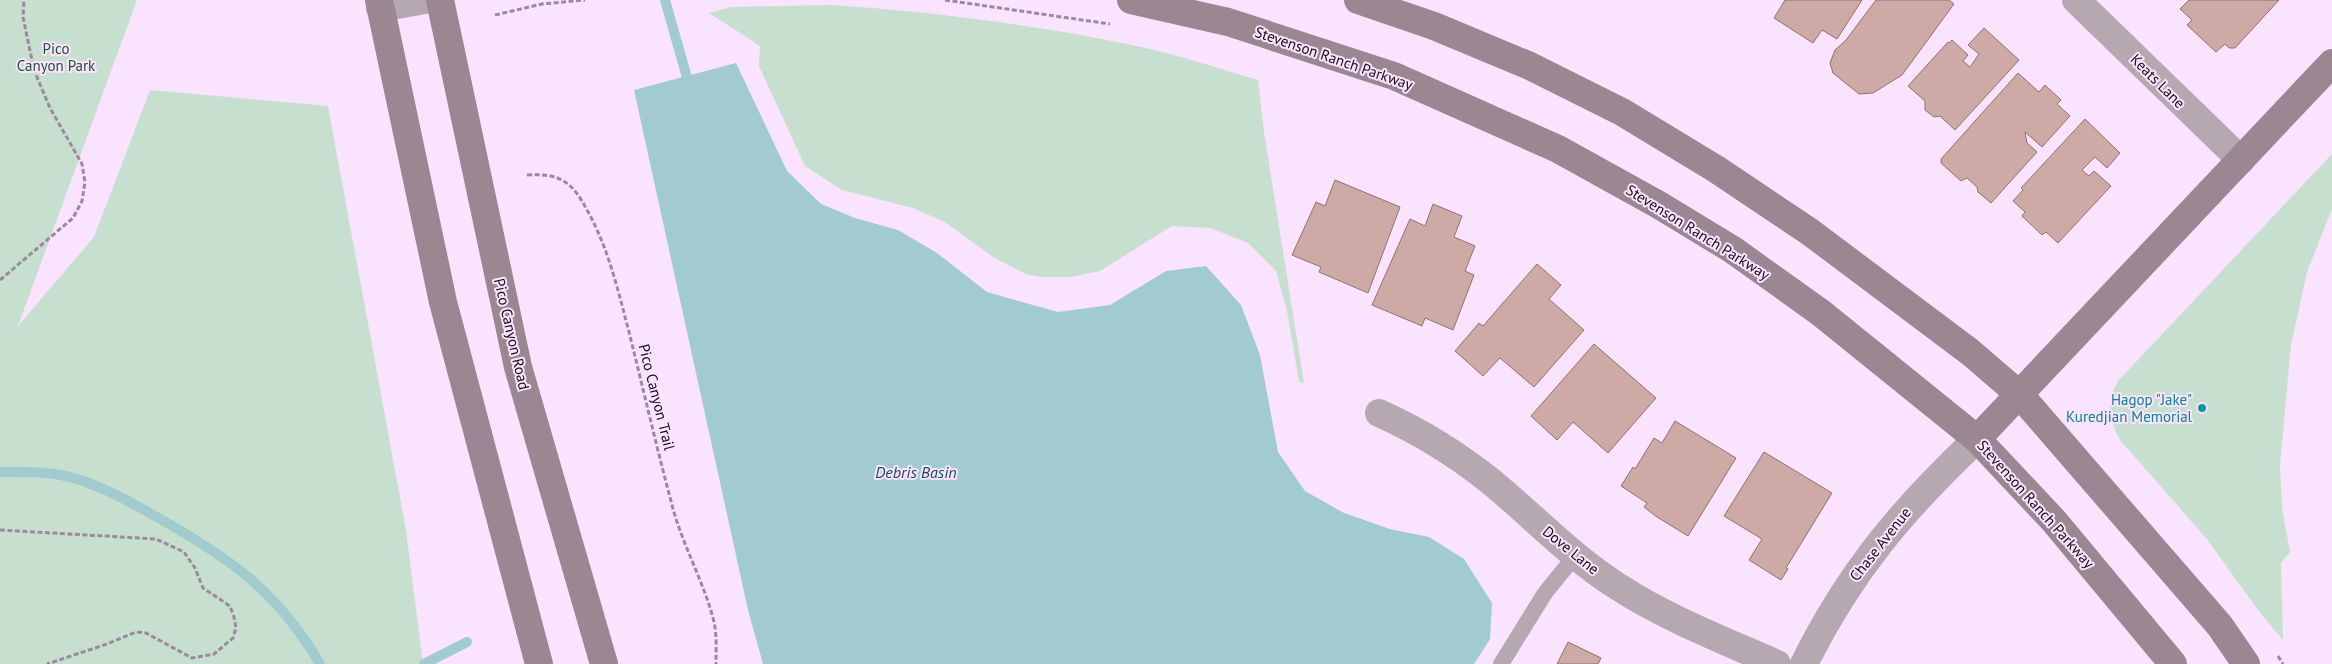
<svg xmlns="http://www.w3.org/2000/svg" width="2332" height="664" font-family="'PT Sans',sans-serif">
<rect width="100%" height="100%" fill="#f9e3fe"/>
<path fill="#c7dfce" d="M0,0H137L18,326L94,237L150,90L328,106L406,530L423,664H0Z
M832,5C935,12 1036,25 1137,46C1178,55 1218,68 1258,80L1264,132L1304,383L1299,382L1287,311L1276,271L1248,243L1210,228L1172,226L1100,271L1070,277H1040L1026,274L993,257L945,222L913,208L842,190L805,166L759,66L760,46L709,13L731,7Z
M2332,154V209L2307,272L2291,345L2280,465L2282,508L2290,552L2281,563L2283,640L2261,614L2206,538L2120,440C2109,418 2105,404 2118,381Z"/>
<path fill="#a2cbcf" d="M736,63L787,171L821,204L855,218L898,230L937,253L987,292L1058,312L1110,305L1166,271L1206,266L1241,305L1260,355L1278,452L1305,491L1344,513L1390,529L1429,537L1464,559L1492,603L1490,639L1474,664H763L748,610L634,90Z"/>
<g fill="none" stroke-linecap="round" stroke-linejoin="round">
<path stroke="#a2cbcf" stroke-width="10" d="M665,0L690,88
M0,472C19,472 42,471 61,475C95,482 125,499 155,516C228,557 277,590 320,664
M424,664L467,642"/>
</g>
<path fill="#ceaaa7" stroke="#92706d" d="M1785,0H1862L1837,39L1822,30L1813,43L1774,18Z
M1876,0H1949L1954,4L1902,75L1873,93L1859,94L1833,73L1830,63L1835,50L1846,40Z
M2189,0H2279L2235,48H2229L2225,44L2216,52L2187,25L2192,20L2180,9Z
M1984,28L2019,60L1955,130L1940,116L1934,117L1925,110V101L1908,86L1948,42L1949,43L1952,40L1968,55L1963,61L1970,67L1979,54L1968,45Z
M2018,73L2039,92L2045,85L2061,100L2057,104L2070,116L2042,147L2025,132L2027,143L2037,152L1991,203L1978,192L1977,187L1967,178L1961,181L1941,163V159Z
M2085,119L2120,153L2107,168L2095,157L2082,170L2089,176L2094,171L2111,186L2058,243L2046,232L2042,235L2022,216L2025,212L2013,201L2023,190L2021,188Z
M1335,180L1400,207L1368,293L1319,272L1321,267L1292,255L1316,202L1325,206Z
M1433,204L1462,216L1454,237L1475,246L1465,271L1474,275L1453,330L1425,318L1422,326L1372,305L1410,219L1425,226Z
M1537,264L1561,285L1549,299L1584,330L1534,387L1500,358L1483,376L1455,351L1479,323L1483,326Z
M1594,344L1656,398L1608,453L1573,422L1557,440L1531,416Z
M1675,421L1736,458L1688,536L1657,517L1644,507L1647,503L1621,486L1633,467L1635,469L1654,438L1662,443Z
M1764,452L1832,493L1786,568L1788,569L1781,580L1749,560L1762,539L1724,516Z
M1568,642L1601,658L1598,664H1557Z"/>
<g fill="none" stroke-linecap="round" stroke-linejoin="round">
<path stroke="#9a8a9d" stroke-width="3" stroke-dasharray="5 2.5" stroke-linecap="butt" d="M945,0L1110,24
M495,15L542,4L585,0
M527,175C559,173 572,181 587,210C608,247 618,290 629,332C643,388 656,445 671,501C681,543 704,581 714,622C717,635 716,651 716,664
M0,280L73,218L82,201L85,182L82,164L50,108L34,70L23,17L24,0
M0,530L156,539L184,552L195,568L203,588L230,606L234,617L236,628L233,638L214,654L192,658L146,633L136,632L107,644L47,664
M2278,656L2283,664"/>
<path stroke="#b6a8b0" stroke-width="16" d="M1501,664L1545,593L1575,556"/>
<path stroke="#b6a8b0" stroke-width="28" d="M2076,0L2241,160
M380,8L425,0
M1379,413C1419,431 1455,453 1489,480C1532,515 1570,556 1617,586C1666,618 1723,640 1777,664
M1804,664C1850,571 1903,509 1977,439"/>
<path stroke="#9b8792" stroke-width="28" d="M379,0L443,302L539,664
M440,0L518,367L604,664
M1131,0L1228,22L1394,76L1558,149L1659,205L1733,250L1821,313L1977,439L2054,521L2173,664
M1358,0L1434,26L1530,66L1622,112L1716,169L1810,232L1970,352L2020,395L2220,626L2246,664
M1977,439L2332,63"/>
</g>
<circle fill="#0f9aa8" stroke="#f9e3fe" stroke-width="2" cx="2202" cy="408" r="5"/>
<g text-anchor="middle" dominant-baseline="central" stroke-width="4" stroke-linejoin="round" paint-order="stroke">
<g font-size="15" fill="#1f5133" stroke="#f9e3fe">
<text x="56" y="48">Pico<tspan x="56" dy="17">Canyon Park</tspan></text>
</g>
<g font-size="15" fill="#150d16" stroke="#f9e3fe">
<text transform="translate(1334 58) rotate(19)">Stevenson Ranch Parkway</text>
<text transform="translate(2158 81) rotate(45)">Keats Lane</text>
<text transform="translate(1698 232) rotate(32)">Stevenson Ranch Parkway</text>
<text transform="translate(512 334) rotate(77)">Pico Canyon Road</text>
<text transform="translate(657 397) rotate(76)">Pico Canyon Trail</text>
<text transform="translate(2036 504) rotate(48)">Stevenson Ranch Parkway</text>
<text transform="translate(1880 544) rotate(-52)">Chase Avenue</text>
<text transform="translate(1571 550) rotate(39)">Dove Lane</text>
</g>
<g font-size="15" fill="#0d838f" stroke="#f9e3fe" text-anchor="end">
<text x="2192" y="399">Hagop "Jake"<tspan x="2192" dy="17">Kuredjian Memorial</tspan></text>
</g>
<g font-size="16" font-style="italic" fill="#114d53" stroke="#f9e3fe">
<text x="916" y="472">Debris Basin</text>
</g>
</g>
</svg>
